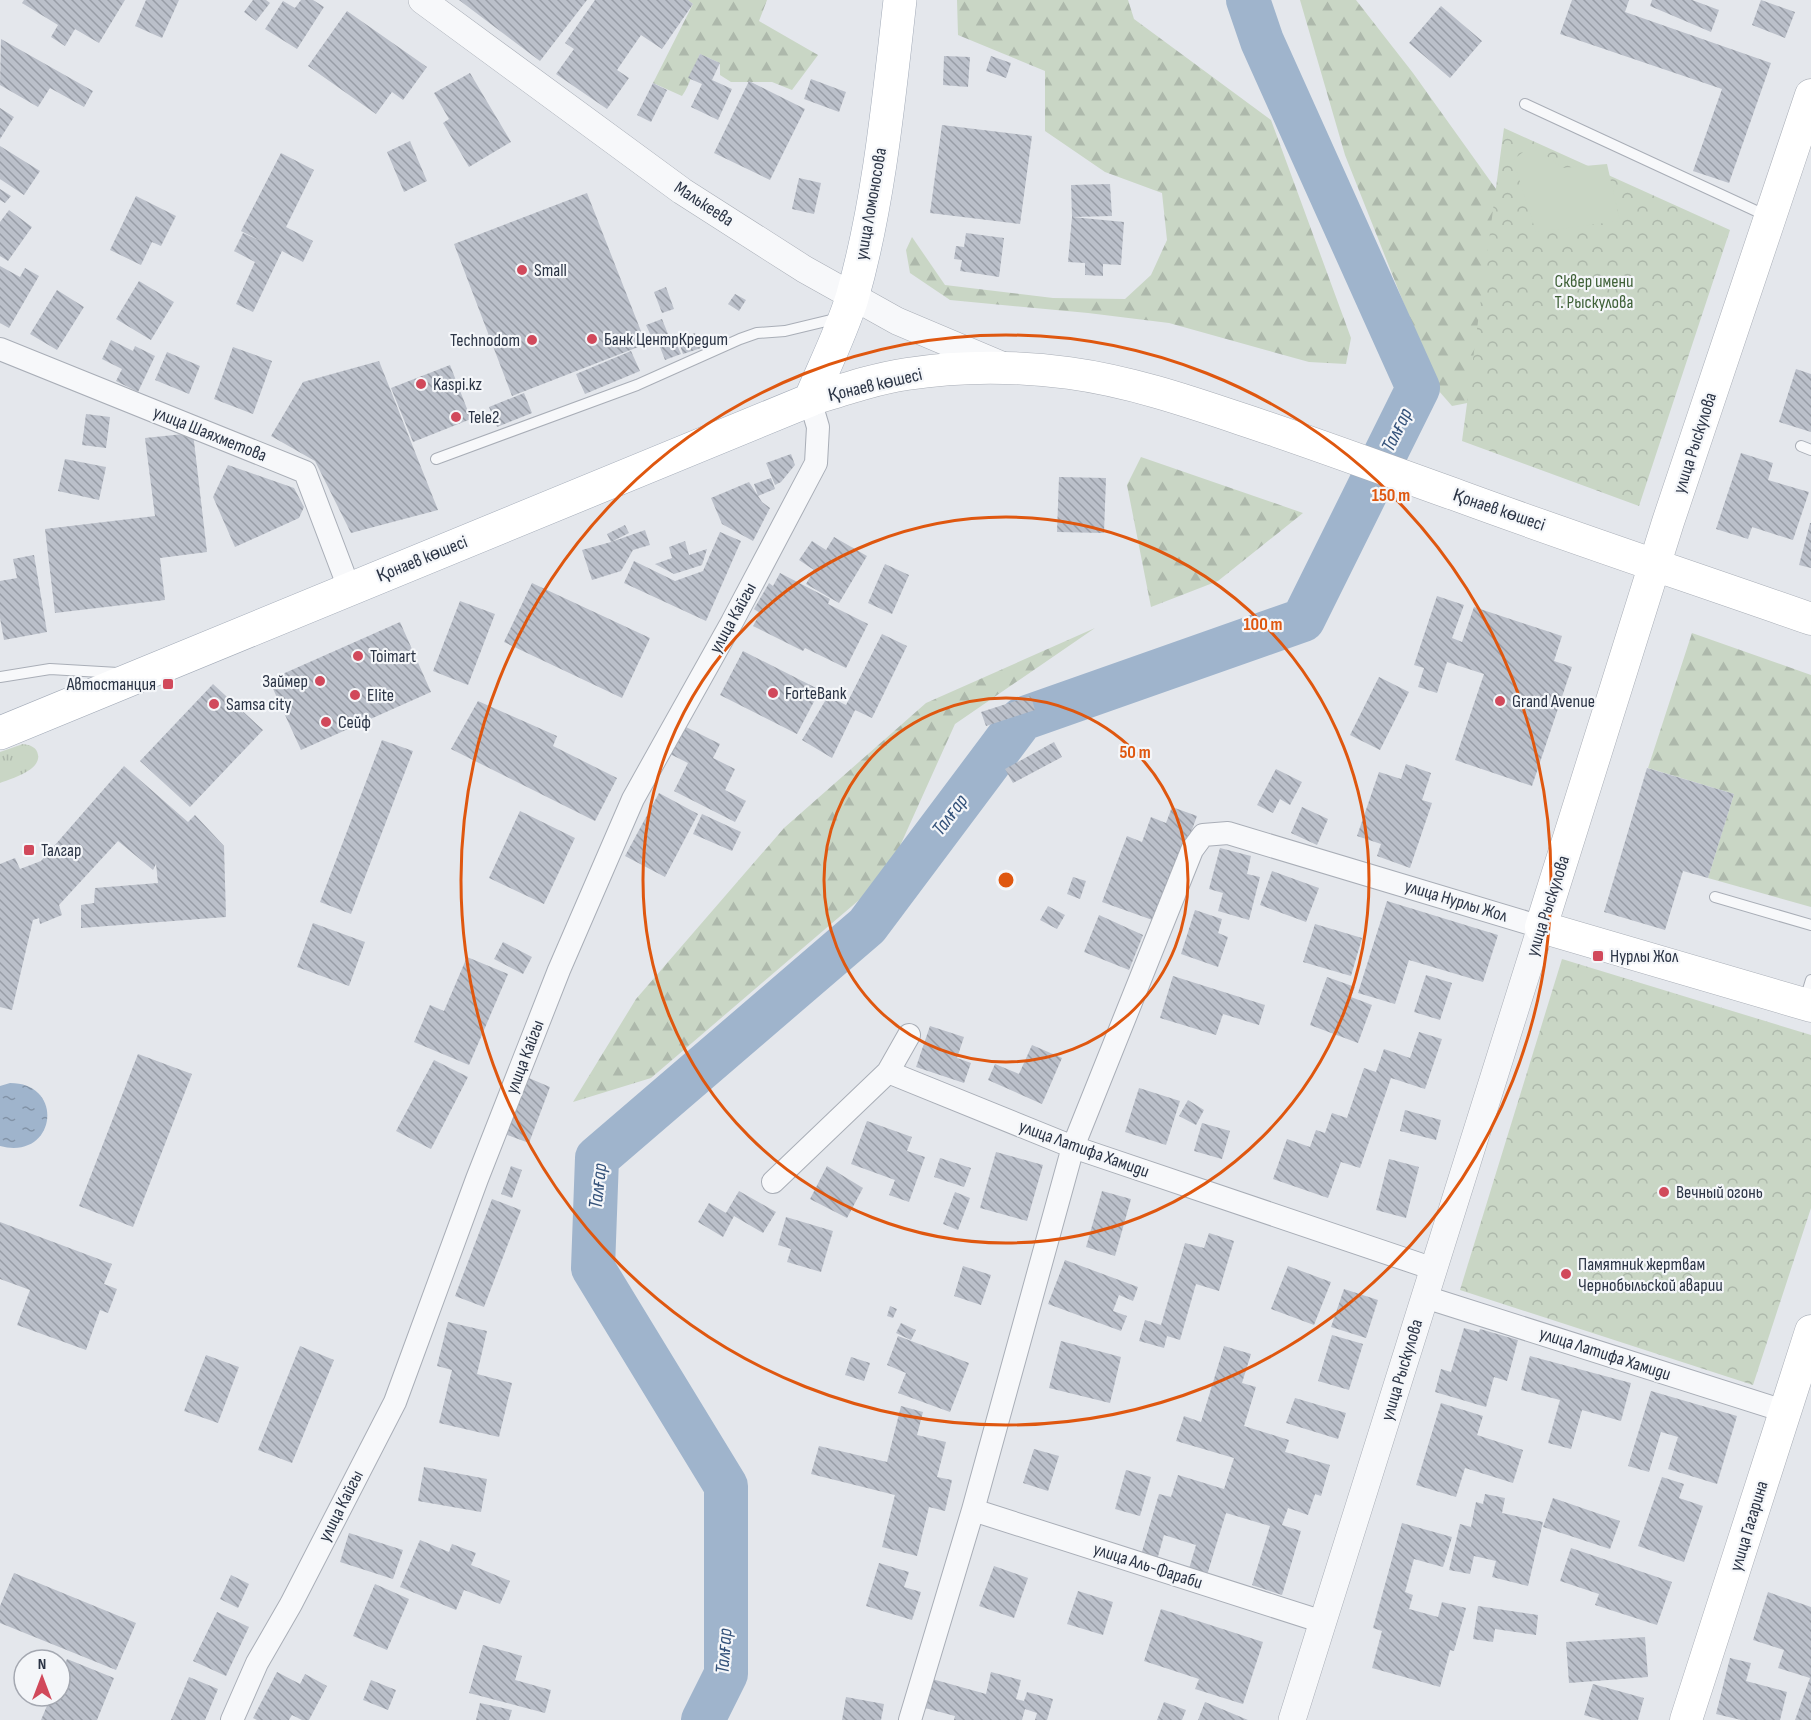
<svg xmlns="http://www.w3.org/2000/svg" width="1811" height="1720" font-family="'Sofia Sans Condensed',sans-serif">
<defs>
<pattern id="grass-tufts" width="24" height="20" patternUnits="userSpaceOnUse" patternTransform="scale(1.5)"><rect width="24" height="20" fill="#c9d6c5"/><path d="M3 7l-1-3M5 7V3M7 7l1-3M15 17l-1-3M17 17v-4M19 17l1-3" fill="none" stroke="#adb8ab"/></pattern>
<pattern id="forest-firs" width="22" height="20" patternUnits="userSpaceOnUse" patternTransform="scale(1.5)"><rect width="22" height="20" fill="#c9d6c5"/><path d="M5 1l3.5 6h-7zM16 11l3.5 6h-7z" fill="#adb8ab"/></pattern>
<pattern id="park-crowns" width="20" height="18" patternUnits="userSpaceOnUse" patternTransform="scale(1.5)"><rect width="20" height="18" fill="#c9d6c5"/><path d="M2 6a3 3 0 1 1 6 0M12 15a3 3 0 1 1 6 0" fill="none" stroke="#adb8ab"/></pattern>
<pattern id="water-ripples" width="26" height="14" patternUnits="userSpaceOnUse" patternTransform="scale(1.5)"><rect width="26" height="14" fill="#9fb4cc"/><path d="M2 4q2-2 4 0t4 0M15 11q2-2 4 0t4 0" fill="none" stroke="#8293a7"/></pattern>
<pattern id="building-back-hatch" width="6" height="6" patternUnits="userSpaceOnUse" patternTransform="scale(1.5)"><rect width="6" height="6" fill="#bbc0ca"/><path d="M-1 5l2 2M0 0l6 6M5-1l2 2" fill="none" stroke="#989da6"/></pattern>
</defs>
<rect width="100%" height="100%" fill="#e4e7ec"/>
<path fill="url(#grass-tufts)" d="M23,744C30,745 37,747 38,755C41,770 11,779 0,783V752Z"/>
<path fill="url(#forest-firs)" d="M688,0H767L759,21L818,55L792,90L772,82H731L720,75V63L700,54C693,68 691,84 682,96L653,83L693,4Z
M957,0H1128L1134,19L1271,120L1351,338L1346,364L1309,362L1169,323L1088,313L950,300L910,273L906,250L912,237L945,285L1053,298L1125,299L1151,275L1167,240L1162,193L1105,172L1045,131V71L958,35Z
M1300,0H1356L1413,73L1496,189L1540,268L1549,387L1452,406L1438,390L1345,155Z
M1141,457L1303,513L1218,581L1151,607L1127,485Z
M1095,628L955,724L886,877L651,1078L573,1102L636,999L784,828L926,703Z
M1692,633L1811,675V907L1708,878L1734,794L1648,768Z"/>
<path fill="url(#park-crowns)" d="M1504,128L1730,230L1639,506L1462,441Z
M1562,959L1811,1035V1208L1753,1385L1460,1290Z"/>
<path fill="#c9d6c5" d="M1523,152H1542L1562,168L1607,164L1620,221L1536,232L1513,160Z"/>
<path fill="url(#water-ripples)" d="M10,1083C66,1083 56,1161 0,1146V1086Z"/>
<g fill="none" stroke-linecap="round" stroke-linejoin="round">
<path stroke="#9fb4cc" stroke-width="44" d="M703,1720L726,1674V1486L593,1268L597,1158L867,926L1022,719L1303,620L1418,388L1262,41L1248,0"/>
</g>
<path fill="url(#building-back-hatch)" d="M24,0H125L99,43L75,29L65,46L51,37L58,25L22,3Z
M146,0H179L162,38L135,26Z
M253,0H266L270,3L256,21L244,12Z
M301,0H313L324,7L297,49L265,29L283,1L295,8Z
M459,0H587L540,61Z
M595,0H688L693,4L662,49L641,35L617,70L629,78L607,109L556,74L574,49L565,43Z
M1572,0H1629L1625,12L1771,63L1729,183L1693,171L1722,89L1560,34Z
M1652,0H1692L1719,10L1711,32L1650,6Z
M1761,0L1795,12L1785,38L1752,25Z
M1441,6L1482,41L1450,78L1409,43Z
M347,11L427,67L403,100L392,92L376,114L308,66Z
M1,39L93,91L84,107L50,88L38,107L0,85Z
M700,54L720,63L712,80L732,89L718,120L691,107L702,84L688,78Z
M944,56L970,57L968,87L943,85Z
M991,56L1011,63L1006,78L986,71Z
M470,73L511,142L469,167L443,123L449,119L434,93Z
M811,79L846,92L839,112L804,99Z
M749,81L805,109L770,180L714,153Z
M653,83L667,90L651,122L637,115Z
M0,108L14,117L0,139Z
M942,125L1032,136L1020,224L930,213Z
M410,141L427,181L404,192L387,152Z
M0,146L40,171L24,195L0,179Z
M281,153L314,170L286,227L313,241L303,262L282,251L253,312L236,304L255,262L234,251L243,233L263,242L241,231Z
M799,178L821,183L814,214L792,209Z
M1110,184L1112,216L1072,217L1071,185Z
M0,189L11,196L5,203L0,200Z
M587,193L646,344L512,396L454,244Z
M136,196L176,216L161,246L152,242L141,265L110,250Z
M9,210L32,227L8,261L0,256V222Z
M1072,217L1124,222L1121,265L1103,264V276L1085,275V263L1068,262Z
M966,233L1004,238L999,277L960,271L962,260L954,259L956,246L964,247Z
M0,266L20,277L25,268L39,276L9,328L0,323Z
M139,281L174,302L151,340L116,319Z
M666,287L674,309L662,313L654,292Z
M57,290L84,307L57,350L30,334Z
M735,294L746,300L739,311L728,304Z
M662,319L668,334L653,340L646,325Z
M695,333L701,348L683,354L678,340Z
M673,336L681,354L665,360L658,342Z
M111,340L133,351L135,346L155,356L138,392L116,381L122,369L102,359Z
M233,347L272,361L253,414L214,399Z
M631,351L640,371L585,394L576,374Z
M167,352L200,366L189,394L155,380Z
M379,361L438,510L351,533L315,461L271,436L303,382Z
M450,365L471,419L413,442L391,388Z
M1796,369L1811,374V432L1779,422Z
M524,393L532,413L497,427L489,407Z
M86,414L110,417L106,448L82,445Z
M193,433L207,552L160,558L165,600L55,613L45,529L155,516L145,438Z
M1741,453L1773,463L1768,480L1809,492L1793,540L1752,527L1748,539L1716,529Z
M791,454L795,465L781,482L775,485L766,463Z
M65,459L106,467L99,500L58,491Z
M228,465L294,488L304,507L299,518L235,547L213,497Z
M1059,477L1106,478L1104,533L1057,532Z
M771,478L775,489L758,496L754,484Z
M749,482L762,502L770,508L753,541L722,524L711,498Z
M1810,523H1811V568L1799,565Z
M625,525L629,533L611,542L645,530L650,545L633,550L621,571L592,580L582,550L611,542L607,534Z
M720,532L741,541L706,621L624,583L634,561L675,581L703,571Z
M834,537L867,556L839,603L806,584L814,570L799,560L812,541L826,550Z
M685,541L689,555L707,549L702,565L674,574L655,564L672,558L669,547Z
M34,555L47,632L4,640L0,618V581L17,578L13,559Z
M885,564L909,575L892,614L868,603Z
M780,573L830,599L828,604L868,624L846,668L805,648L803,651L753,626L760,613L754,609L769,583L773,586Z
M532,583L650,638L622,698L504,642Z
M1437,596L1464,605L1452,638L1462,642L1474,607L1562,636L1554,661L1572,667L1532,786L1455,760L1484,674L1447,662L1437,693L1418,687L1424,668L1414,665Z
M460,601L495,614L468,685L433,671Z
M400,622L431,692L301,750L269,680Z
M882,634L907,646L872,718L855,710L832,758L802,740L828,696L846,705Z
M743,651L820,690L797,734L720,695Z
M1379,677L1409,692L1380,750L1350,735Z
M213,684L263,730L190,807L140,761Z
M1031,696L1035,710L986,726L981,712Z
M478,701L557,736L553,746L617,778L595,821L451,749Z
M684,726L720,744L713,758L735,769L725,790L746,801L735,822L674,791L688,763L670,754Z
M382,740L413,751L351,914L320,902Z
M1054,742L1062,757L1013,783L1005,769Z
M1406,764L1431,773L1422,800L1432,803L1410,868L1377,856L1381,844L1357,836L1379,772L1401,779Z
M124,766L188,822L195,815L224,846L226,917L81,928V905L94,903L95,888L158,883L156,864L153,870L118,841L59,905L62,915L40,924L39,918L33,920L12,1010L0,1007V864L15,858L20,869L41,861Z
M1647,768L1734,794L1708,878L1683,871L1665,930L1604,912Z
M1276,769L1302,782L1290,805L1280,799L1273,813L1257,805Z
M659,793L698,814L665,877L625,856Z
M1172,807L1197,816L1158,922L1102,902L1127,836L1142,842L1151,817L1166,823Z
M1302,807L1328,819L1317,845L1291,833Z
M520,811L575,838L544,904L489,878Z
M702,814L741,832L732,851L693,834Z
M1220,848L1251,856L1247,874L1260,877L1249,920L1218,911L1223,893L1209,889Z
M1272,871L1319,888L1306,922L1260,905Z
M1073,877L1086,881L1080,899L1067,894Z
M1387,901L1498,935L1483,982L1409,960L1395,1004L1358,993Z
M1048,906L1065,915L1057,929L1040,920Z
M1195,910L1222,919L1218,933L1228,937L1218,967L1181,954Z
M1099,915L1143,935L1129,970L1084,952Z
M313,923L365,942L349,986L297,967Z
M1315,924L1362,938L1351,976L1303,962Z
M503,942L532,957L523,974L494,959Z
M467,957L508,974L469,1065L414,1042L430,1005L444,1011Z
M1426,975L1452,983L1440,1020L1414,1012Z
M1173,976L1265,1005L1259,1025L1223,1014L1216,1035L1160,1018Z
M1327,977L1355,987L1351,997L1372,1005L1358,1043L1310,1025Z
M930,1026L964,1037L957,1058L971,1063L964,1083L916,1067Z
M1419,1032L1442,1039L1425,1089L1391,1078L1360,1168L1341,1162L1328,1198L1273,1179L1287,1139L1310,1147L1316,1130L1325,1133L1332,1113L1347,1118L1364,1068L1376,1072L1384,1049L1410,1058Z
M1032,1045L1062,1058L1042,1104L988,1080L995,1064L1019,1074Z
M138,1054L192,1074L133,1227L79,1206Z
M434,1060L468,1077L431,1149L396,1131Z
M524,1076L550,1087L529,1143L502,1133Z
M1139,1088L1180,1101L1166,1145L1125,1132Z
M1188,1100L1204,1110L1196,1125L1179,1116Z
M1405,1110L1441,1120L1436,1140L1400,1131Z
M867,1121L912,1137L907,1151L925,1157L909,1202L889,1195L895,1180L851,1164Z
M1202,1123L1230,1131L1222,1159L1194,1151Z
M996,1152L1043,1165L1027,1221L980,1208Z
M940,1158L971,1168L964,1187L934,1177Z
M1389,1159L1419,1167L1406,1218L1376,1210Z
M511,1166L522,1170L512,1198L501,1194Z
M827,1166L863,1188L847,1218L810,1199Z
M739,1191L776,1212L763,1233L734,1216L723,1237L698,1222L709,1203L726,1213Z
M1102,1191L1131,1199L1115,1256L1086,1247Z
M955,1192L970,1198L958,1230L943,1224Z
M492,1199L521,1210L484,1307L455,1296Z
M786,1217L833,1231L821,1272L787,1262L791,1249L778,1245Z
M0,1222L112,1264L104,1284L117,1289L108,1313L100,1310L86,1350L17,1325L30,1290L0,1279Z
M1209,1233L1234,1241L1219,1291L1196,1284L1180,1340L1167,1336L1164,1348L1139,1341L1145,1320L1161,1325L1185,1243L1204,1248Z
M1065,1260L1138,1287L1133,1301L1119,1295L1113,1311L1127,1316L1121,1331L1048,1304Z
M963,1266L991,1275L981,1305L954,1296Z
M1288,1266L1331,1282L1314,1325L1271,1309Z
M1344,1289L1378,1300L1366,1338L1331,1327Z
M890,1306L897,1309L893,1318L887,1316Z
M448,1322L487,1331L477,1374L512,1383L499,1437L439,1423L452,1370L437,1366Z
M901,1323L916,1330L911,1340L896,1333Z
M1464,1328L1479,1332L1480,1329L1518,1340L1507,1381L1494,1377L1486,1407L1435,1392L1441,1369L1451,1372Z
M1332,1335L1363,1344L1349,1390L1318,1381Z
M898,1336L969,1363L950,1412L898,1393L906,1373L887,1365Z
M1061,1341L1121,1357L1110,1403L1049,1388Z
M300,1346L334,1360L292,1463L258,1450Z
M1224,1346L1251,1354L1242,1383L1256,1387L1244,1426L1289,1440L1285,1452L1330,1465L1321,1496L1315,1494L1308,1515L1288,1508L1282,1525L1301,1531L1282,1595L1252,1585L1270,1526L1226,1513L1207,1575L1189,1569L1196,1545L1164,1535L1157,1560L1141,1555L1159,1494L1171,1497L1178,1475L1224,1489L1234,1458L1176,1441L1184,1416L1201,1422Z
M206,1355L239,1367L218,1423L184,1411Z
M1530,1356L1631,1383L1621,1421L1582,1410L1571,1449L1548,1443L1560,1400L1521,1390Z
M851,1357L870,1363L864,1381L845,1375Z
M1651,1391L1737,1416L1717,1484L1668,1469L1678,1437L1661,1432L1649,1472L1628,1466Z
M1295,1398L1346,1413L1338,1439L1286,1423Z
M1441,1403L1483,1416L1477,1435L1523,1450L1513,1483L1465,1468L1456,1497L1416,1485Z
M901,1406L923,1412L917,1435L946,1442L937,1477L952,1480L945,1511L929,1507L917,1556L882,1547L895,1495L811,1474L819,1446L887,1462Z
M1034,1449L1059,1456L1048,1491L1023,1483Z
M424,1467L487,1479L481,1512L418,1501Z
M1126,1470L1151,1477L1140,1516L1115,1509Z
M1662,1477L1684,1484L1679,1498L1703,1506L1684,1562L1638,1546Z
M1485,1494L1505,1498L1502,1513L1543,1522L1528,1586L1492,1577L1496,1561L1474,1556L1470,1574L1449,1570L1460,1524L1471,1527L1476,1502L1483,1504Z
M1553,1498L1620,1521L1610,1549L1543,1527Z
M1402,1523L1452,1537L1443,1567L1414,1559L1405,1592L1413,1595L1409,1609L1438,1617L1442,1602L1466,1608L1454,1651L1450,1650L1440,1687L1372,1668L1382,1631L1373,1628Z
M349,1533L403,1550L393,1579L340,1562Z
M420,1540L449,1552L452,1544L476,1553L471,1565L510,1581L500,1604L464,1590L456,1610L400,1587Z
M1571,1548L1672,1582L1657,1625L1595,1605L1599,1594L1560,1581Z
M879,1563L909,1572L904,1587L921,1592L912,1620L866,1606Z
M994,1566L1028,1578L1014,1618L979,1606Z
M14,1573L136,1623L116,1670L0,1623V1606Z
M231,1575L249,1584L238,1608L220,1599Z
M375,1584L409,1599L387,1650L353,1636Z
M1078,1591L1113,1602L1103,1635L1067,1624Z
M1768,1592L1811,1607V1720H1795L1810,1678L1778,1668L1784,1650L1753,1640Z
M1478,1606L1538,1615L1536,1635L1495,1629L1493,1642L1473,1639Z
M1161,1609L1263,1642L1243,1704L1195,1689L1199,1679L1144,1661Z
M217,1612L249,1627L226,1676L193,1661Z
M1645,1637L1648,1677L1569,1683L1566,1642Z
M483,1645L522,1656L515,1680L551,1690L545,1713L469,1693Z
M1730,1658L1751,1663L1746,1681L1787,1692L1780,1720H1741L1716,1714Z
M67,1659L114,1678L97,1720H41L51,1696H60V1675Z
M277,1672L300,1684L305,1674L327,1686L309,1720H302L292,1715L289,1720H257L253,1718Z
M991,1672L1021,1680L1016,1699L1024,1701L1027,1692L1053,1699L1047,1720H1035L1037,1713L1025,1709L1022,1720H954L955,1716L925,1708L932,1679L986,1694Z
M189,1677L218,1689L205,1720H171Z
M371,1680L396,1690L388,1710L363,1700Z
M1593,1684L1644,1698L1638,1720H1601L1584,1715Z
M846,1697L884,1704L881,1720H842Z
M1164,1702L1186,1710L1182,1720H1157Z
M1205,1702L1248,1720H1198Z
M480,1703L512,1710L509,1720H476Z"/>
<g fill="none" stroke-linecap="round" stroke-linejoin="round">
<g stroke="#a9aeb7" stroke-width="12">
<path id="service" d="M1525,104L1767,216
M1801,446L1811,450
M436,459L637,385L740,339L757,333L785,331L839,318
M0,677L50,669L118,673
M1715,897L1811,925
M1804,1003L1811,980"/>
</g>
<g stroke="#a9aeb7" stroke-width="24">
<path id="minor" d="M0,349L305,472L349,588
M888,1072L909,1035
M773,1182L888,1072L1073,1147L1434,1269
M1425,1297L1784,1411
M973,1510L1323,1622
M232,1720L257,1663L291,1604L395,1402L477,1179L559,970L633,799L732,622L816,463L818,427L810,400
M910,1720L973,1510L1073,1147L1192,850L1203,835L1228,833L1541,927"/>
</g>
<g stroke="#a9aeb7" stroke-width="28">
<path id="tertiary" d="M422,0L682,191L804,269L897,321L1006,367
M1292,1720L1541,927"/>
</g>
<g stroke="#a9aeb7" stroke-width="33">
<path id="secondary" d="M1811,95L1668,522L1541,927L1811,1006
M810,400C842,390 874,379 907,374C959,366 1016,366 1069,373C1128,381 1185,400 1241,419C1314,443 1386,470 1459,496C1576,539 1694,578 1811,619
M1686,1720L1811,1331"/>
</g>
<g stroke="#a3abb8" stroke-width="34">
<path id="primary" d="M0,733L810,400C824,367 841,333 852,298C879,204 889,97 900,0"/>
</g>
<use href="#service" stroke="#f7f8fa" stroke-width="10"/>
<use href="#minor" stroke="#f7f8fa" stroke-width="22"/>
<use href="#tertiary" stroke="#f7f8fa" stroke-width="27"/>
<use href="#secondary" stroke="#fff" stroke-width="32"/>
<use href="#primary" stroke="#fff" stroke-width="33"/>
</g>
<g fill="none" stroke="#df570f" stroke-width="3">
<circle cx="1006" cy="880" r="182"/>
<circle cx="1006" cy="880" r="363"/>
<circle cx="1006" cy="880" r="545"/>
</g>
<g fill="#d1495b" stroke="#f4f6f9" stroke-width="2">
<circle cx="522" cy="270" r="6"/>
<circle cx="592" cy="339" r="6"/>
<circle cx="532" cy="340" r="6"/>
<circle cx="421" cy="384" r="6"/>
<circle cx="456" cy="417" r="6"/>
<circle cx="358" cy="656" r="6"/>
<circle cx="320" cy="681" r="6"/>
<rect x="162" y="678" width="12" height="12" rx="3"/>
<circle cx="773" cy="693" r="6"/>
<circle cx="355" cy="695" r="6"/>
<circle cx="1500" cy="701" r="6"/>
<circle cx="214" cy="704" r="6"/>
<circle cx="326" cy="722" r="6"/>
<rect x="23" y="844" width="12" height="12" rx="3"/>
<rect x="1592" y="950" width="12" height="12" rx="3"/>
<circle cx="1664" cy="1192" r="6"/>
<circle cx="1566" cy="1274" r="6"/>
</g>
<g text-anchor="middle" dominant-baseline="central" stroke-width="4.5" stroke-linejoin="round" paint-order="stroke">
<g font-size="18" fill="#2b3445" stroke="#f4f6f9">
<text transform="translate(704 204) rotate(33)">Малькеева</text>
<text transform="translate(871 204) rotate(-80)">улица Ломоносова</text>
<text transform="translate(875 385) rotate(-13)">Қонаев көшесі</text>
<text transform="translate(210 434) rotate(22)">улица Шаяхметова</text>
<text transform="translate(1695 443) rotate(-72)">улица Рыскулова</text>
<text transform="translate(1499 510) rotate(19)">Қонаев көшесі</text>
<text transform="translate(422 559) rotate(-22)">Қонаев көшесі</text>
<text transform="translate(733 618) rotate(-61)">улица Кайгы</text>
<text transform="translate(1456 901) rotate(17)">улица Нурлы Жол</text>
<text transform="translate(1548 906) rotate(-72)">улица Рыскулова</text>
<text transform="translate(525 1057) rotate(-69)">улица Кайгы</text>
<text transform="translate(1084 1149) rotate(20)">улица Латифа Хамиди</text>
<text transform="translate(1605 1354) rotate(18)">улица Латифа Хамиди</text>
<text transform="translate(1402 1370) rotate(-73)">улица Рыскулова</text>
<text transform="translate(341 1506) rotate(-63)">улица Кайгы</text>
<text transform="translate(1749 1526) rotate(-73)">улица Гагарина</text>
<text transform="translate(1148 1566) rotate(18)">улица Аль-Фараби</text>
</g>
<g font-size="18" fill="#2b3445" stroke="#f4f6f9" text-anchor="start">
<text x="534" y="270">Small</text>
<text x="604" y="339">Банк ЦентрКредит</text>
<text x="520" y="340" text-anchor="end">Technodom</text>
<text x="433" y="384">Kaspi.kz</text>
<text x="468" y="417">Tele2</text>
<text x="370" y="656">Toimart</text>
<text x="308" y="681" text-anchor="end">Займер</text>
<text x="156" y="684" text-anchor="end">Автостанция</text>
<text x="785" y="693">ForteBank</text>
<text x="367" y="695">Elite</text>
<text x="1512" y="701">Grand Avenue</text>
<text x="226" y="704">Samsa city</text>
<text x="338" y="722">Сейф</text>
<text x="41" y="850">Талгар</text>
<text x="1610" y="956">Нурлы Жол</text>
<text x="1676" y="1192">Вечный огонь</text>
<text x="1578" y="1264">Памятник жертвам<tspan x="1578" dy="21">Чернобыльской аварии</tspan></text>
</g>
<g font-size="18" fill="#3f6138" stroke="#f4f6f9">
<text x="1594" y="281">Сквер имени<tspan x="1594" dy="21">Т. Рыскулова</tspan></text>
</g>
<g font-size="20" font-style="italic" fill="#34527a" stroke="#f4f6f9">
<text transform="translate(1397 430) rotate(-64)">Талғар</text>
<text transform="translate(950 815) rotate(-53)">Талғар</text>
<text transform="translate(598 1186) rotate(-84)">Талғар</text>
<text transform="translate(724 1651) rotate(-86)">Талғар</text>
</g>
</g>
<circle cx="1006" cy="880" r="9" fill="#df570f" stroke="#f4f6f9" stroke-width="3"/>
<g font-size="18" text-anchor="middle" font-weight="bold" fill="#df570f" stroke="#f4f6f9" stroke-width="4.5" stroke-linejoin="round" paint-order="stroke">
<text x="1391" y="501">150 m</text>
<text x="1263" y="630">100 m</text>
<text x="1135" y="758">50 m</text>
</g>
<g transform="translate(42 1678)"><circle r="28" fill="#f4f6f9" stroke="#a4a8b1" stroke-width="1.5"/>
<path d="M0-4.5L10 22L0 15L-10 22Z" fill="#d1495b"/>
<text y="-9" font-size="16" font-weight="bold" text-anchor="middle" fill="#2b3445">N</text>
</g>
</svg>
